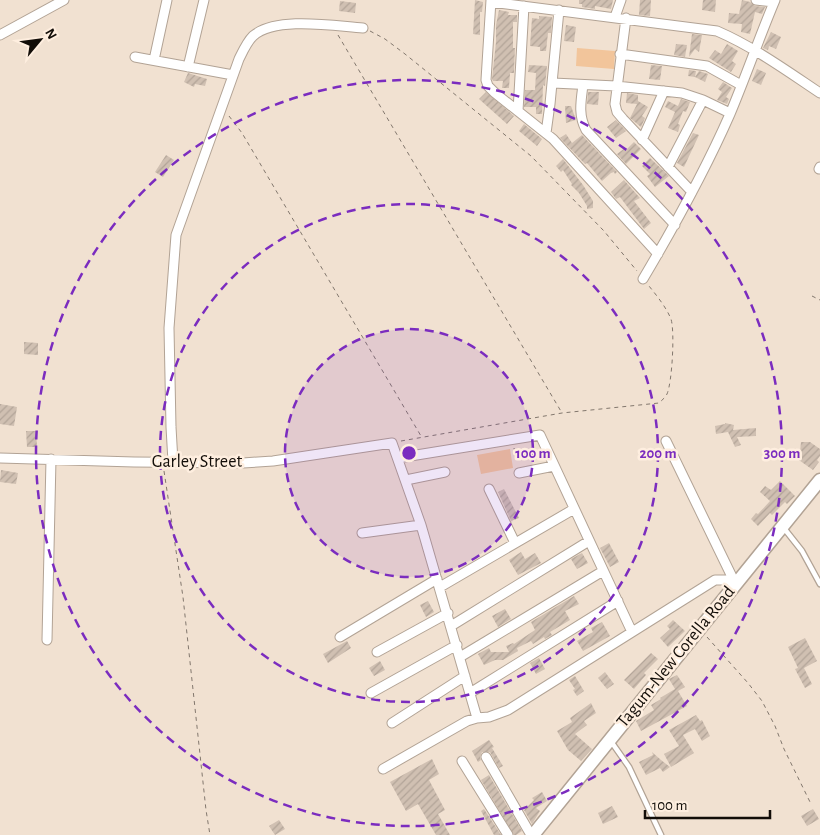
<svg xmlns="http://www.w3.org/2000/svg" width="820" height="835" font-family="'Alegreya Sans',sans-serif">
<defs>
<pattern id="building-hatch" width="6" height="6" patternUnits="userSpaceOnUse" patternTransform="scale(1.25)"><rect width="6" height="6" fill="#d0c0b2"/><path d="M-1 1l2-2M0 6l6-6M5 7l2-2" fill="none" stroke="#b2a498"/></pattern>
</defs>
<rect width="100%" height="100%" fill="#f1e1d1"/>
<path fill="#f2c59b" d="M577,48L615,51L614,69L576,66Z
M510,449L513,468L481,474L477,455Z"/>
<path fill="url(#building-hatch)" d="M475,0L483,2L482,12H480V35L473,34Z
M579,0H613L611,9L595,6V9L582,7V4H579Z
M640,0H651L650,16L639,15Z
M703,0H716L715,12L702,10Z
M742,0L750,2L755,6L765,7L762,14L755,12L750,34L741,32L742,24L728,23L729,13L739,14Z
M340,1L356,3L355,13L339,11Z
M499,10L509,12L508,15H517V22H513V48H515L514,71V73H510L509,88H502L503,81H493L492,79L496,42V25Z
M539,16L552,17L551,33H548L546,51H540V47L530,46L532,18L539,19Z
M566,25L576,27L574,42L564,41Z
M771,32L781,37L776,49L769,46L768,50L763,48Z
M692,34L702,35L699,52L695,49L689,57Z
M676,44L687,45L685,57L674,55Z
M727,44L738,51L732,61L736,64L731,72L709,58L715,50L721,54Z
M529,65L547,66L545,86L543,85L542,114H536V107H524L525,90H535L536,73L528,72Z
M651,65L662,66L660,80L649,79Z
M757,69L766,73L761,85L752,81Z
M689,70L696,71L695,77L699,71L708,74L705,82L695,77L688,76Z
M188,73L207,79L205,86L195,84L194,87L184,82Z
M723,82L732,88L726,97L729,99L727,104L717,100L722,92L718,89Z
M486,92L514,116L507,124L479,99Z
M588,92H599L598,105L587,104Z
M627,93L638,95V103V101L648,107L642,116L645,118L641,127L630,118L637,104L626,103Z
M681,99L690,102L686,112L683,111L678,124L680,125L678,132L668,128L675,112L665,107L668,101L678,106Z
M565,106H571L576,120L566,123Z
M616,120L626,131L616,138L607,127Z
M524,124L542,139L537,146L519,131Z
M693,133L699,135L684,167L677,163Z
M566,134L572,143L582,135L617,172L615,174L614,172L611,173L602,181L587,163L585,164L560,138Z
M634,142L641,149L626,164L617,154L625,148L626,150Z
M166,155L174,160L163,177L155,172Z
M650,158L669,176L655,187L647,176L650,174L642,166Z
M563,159L583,185L593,201V208L587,209V206L579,193L571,185L572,184L563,170L561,172L556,166Z
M624,180L640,198L634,201L651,223L644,229L620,197L616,199L611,192Z
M24,342L38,343V355L24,354Z
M0,404L17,407L14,426L0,424Z
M725,423L734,425L733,430L756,428V436L737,437L741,445L735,447L728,432L716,434L715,426L725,424Z
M26,431H36L37,447H27Z
M801,442H810L820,449V456L817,460L819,462L813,470L796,458L800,452Z
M1,470L18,473L16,484L0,482Z
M780,481L795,496L787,504L785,502L772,515L770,513L758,526L751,519L756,513L758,514L770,501L760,492L765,486L771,490Z
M504,489L519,518L511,521L498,492Z
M609,543L619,562L610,567L600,548Z
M521,552L525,559L535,553L541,563L518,575L509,560Z
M582,553L588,563L577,569L571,559Z
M574,596L579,604L565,611L570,620L550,632L552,635L545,639L544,637L533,644L531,641L517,648L518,651L503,660H495L484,665L478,654L489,648L491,652H509L506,646L513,643L514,644L535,630L531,622Z
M428,601L434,612L426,617L420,605Z
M505,609L511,619L498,627L492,616Z
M673,620L685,631L668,647L660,638L670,629L667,626Z
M602,622L610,636L583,651L577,641L593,632L591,628Z
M805,638L817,661L804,668L812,684L805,688L795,669L798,668L788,647Z
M347,641L351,648L328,663L323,654Z
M651,653L658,659L644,673L646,675L634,689L624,680Z
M539,658L545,669L536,674L530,663Z
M380,661L385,670L374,676L369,668Z
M605,672L614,684L607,689L598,678Z
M677,675L685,687L678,691L687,706L641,731L636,721L654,710L651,705L661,699L660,698L675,689L669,679Z
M575,676L584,691L577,696L573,690L575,689L569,680Z
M591,703L596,713L584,721L587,725L575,734L592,749L581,761L568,750L557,731L572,722L570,718Z
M696,715L700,721L702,720L710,736L702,741L695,729L683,735L694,753L671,767L664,754L679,746L669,730Z
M489,740L494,747L492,748L503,766L499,768L490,752H482L480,757L481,760L478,762L472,751Z
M652,752L661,760L670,767L663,772L660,768L646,775L639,762L653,755Z
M432,759L439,774L429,780L445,810L438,814L450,835H436L418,804L406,811L390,782Z
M489,775L522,831L516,835H514L481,780Z
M542,792L547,801L536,808L540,811L532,824L524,810L534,800L532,798Z
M612,806L618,817L603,824L598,813Z
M484,809L501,835H494L481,811Z
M813,809L819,819L807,826L801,816Z
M279,820L285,829L275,835L269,826Z"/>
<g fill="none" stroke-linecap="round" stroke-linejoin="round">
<g stroke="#b2a395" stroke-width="7">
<path id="service" d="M783,527L802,551L820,584
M610,740L629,767L661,835"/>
</g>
<g stroke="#b2a395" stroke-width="11">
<path id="minor" d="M491,0L486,80L488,86L495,93L553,139L658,254
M756,0L774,2
M491,2L717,31C754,47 787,71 820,93
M615,17L621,0
M626,18L615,104L617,112L623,119L692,192
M0,35L64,0
M620,54L707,66L741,85
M135,57L233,75
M154,60L167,0
M188,67L204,0
M553,83L616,86L682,93L703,100L730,113
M583,85C581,101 578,115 586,130L675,225
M518,111L524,6
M546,133L550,104L559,10
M642,140L664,91
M668,167L703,100
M819,169L820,167
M643,279C675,225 705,171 730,114C746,76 759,38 775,0
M666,441L735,583
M0,458L134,462L243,463L273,461L392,443L421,525L477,718
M398,458L540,435L632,632
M173,462L171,427L169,328L176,235L239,59C243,51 247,42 253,36C276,16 334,26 363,28
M519,473L554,466
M406,480L445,472
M489,489L515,543
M362,533L421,525
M440,587L574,509
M451,626L589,541
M340,637L437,579
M47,640L51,459
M377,652L448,613
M460,657L603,571
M371,693L457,645
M470,693L618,601
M392,723L465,676
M486,757L531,835
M462,761L508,835
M383,769L467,721L477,718L489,717L508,710L715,580H729L735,584"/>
</g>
<g stroke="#b2a395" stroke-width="15">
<path id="secondary" d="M533,835L820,480"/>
</g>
<path stroke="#82776d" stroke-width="1" stroke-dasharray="4 4" stroke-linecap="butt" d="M370,31L385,39L405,54L531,156L604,231L637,271
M338,35L562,413
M229,116L242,133L421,436
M812,296L820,300
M401,441L562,413L659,403C662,400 665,398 667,394C672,383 675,332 671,319C666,307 657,296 649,286
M514,448L517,463
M164,471L183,597L206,810L210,835
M707,637L748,683L762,701L775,726L784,749L811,804"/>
<use href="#service" stroke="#fff" stroke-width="4.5"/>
<use href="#minor" stroke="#fff" stroke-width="9"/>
<use href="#secondary" stroke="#fff" stroke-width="12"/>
</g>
<circle cx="409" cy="453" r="124" fill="#7b2cbf" fill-opacity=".12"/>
<g fill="none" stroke="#7b2cbf" stroke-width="2.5" stroke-dasharray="9 6">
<circle cx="409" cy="453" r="124"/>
<circle cx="409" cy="453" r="249"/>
<circle cx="409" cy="453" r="373"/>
</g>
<g text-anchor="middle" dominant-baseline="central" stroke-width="5" stroke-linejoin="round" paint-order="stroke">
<g font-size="18" fill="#120d08" stroke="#feeedf">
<text x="197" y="462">Garley Street</text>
<text transform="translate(676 657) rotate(-51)">Tagum-New Corella Road</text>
</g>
</g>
<circle cx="409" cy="453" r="8" fill="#7b2cbf" stroke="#feeedf" stroke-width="2.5"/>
<g font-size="15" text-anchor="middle" font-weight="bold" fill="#7b2cbf" stroke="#feeedf" stroke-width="5" stroke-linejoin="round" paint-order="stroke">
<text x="533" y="458">100 m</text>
<text x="658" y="458">200 m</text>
<text x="782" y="458">300 m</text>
</g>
<g transform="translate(40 40) rotate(61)" stroke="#feeedf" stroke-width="4" paint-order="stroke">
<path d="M0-4L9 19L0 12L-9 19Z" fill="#120d08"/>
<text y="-8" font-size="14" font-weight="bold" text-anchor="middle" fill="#120d08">N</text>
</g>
<path d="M645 810v8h125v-8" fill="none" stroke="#120d08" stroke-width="2.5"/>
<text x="652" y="810" font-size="15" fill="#120d08" stroke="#feeedf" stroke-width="4" paint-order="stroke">100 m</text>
</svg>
